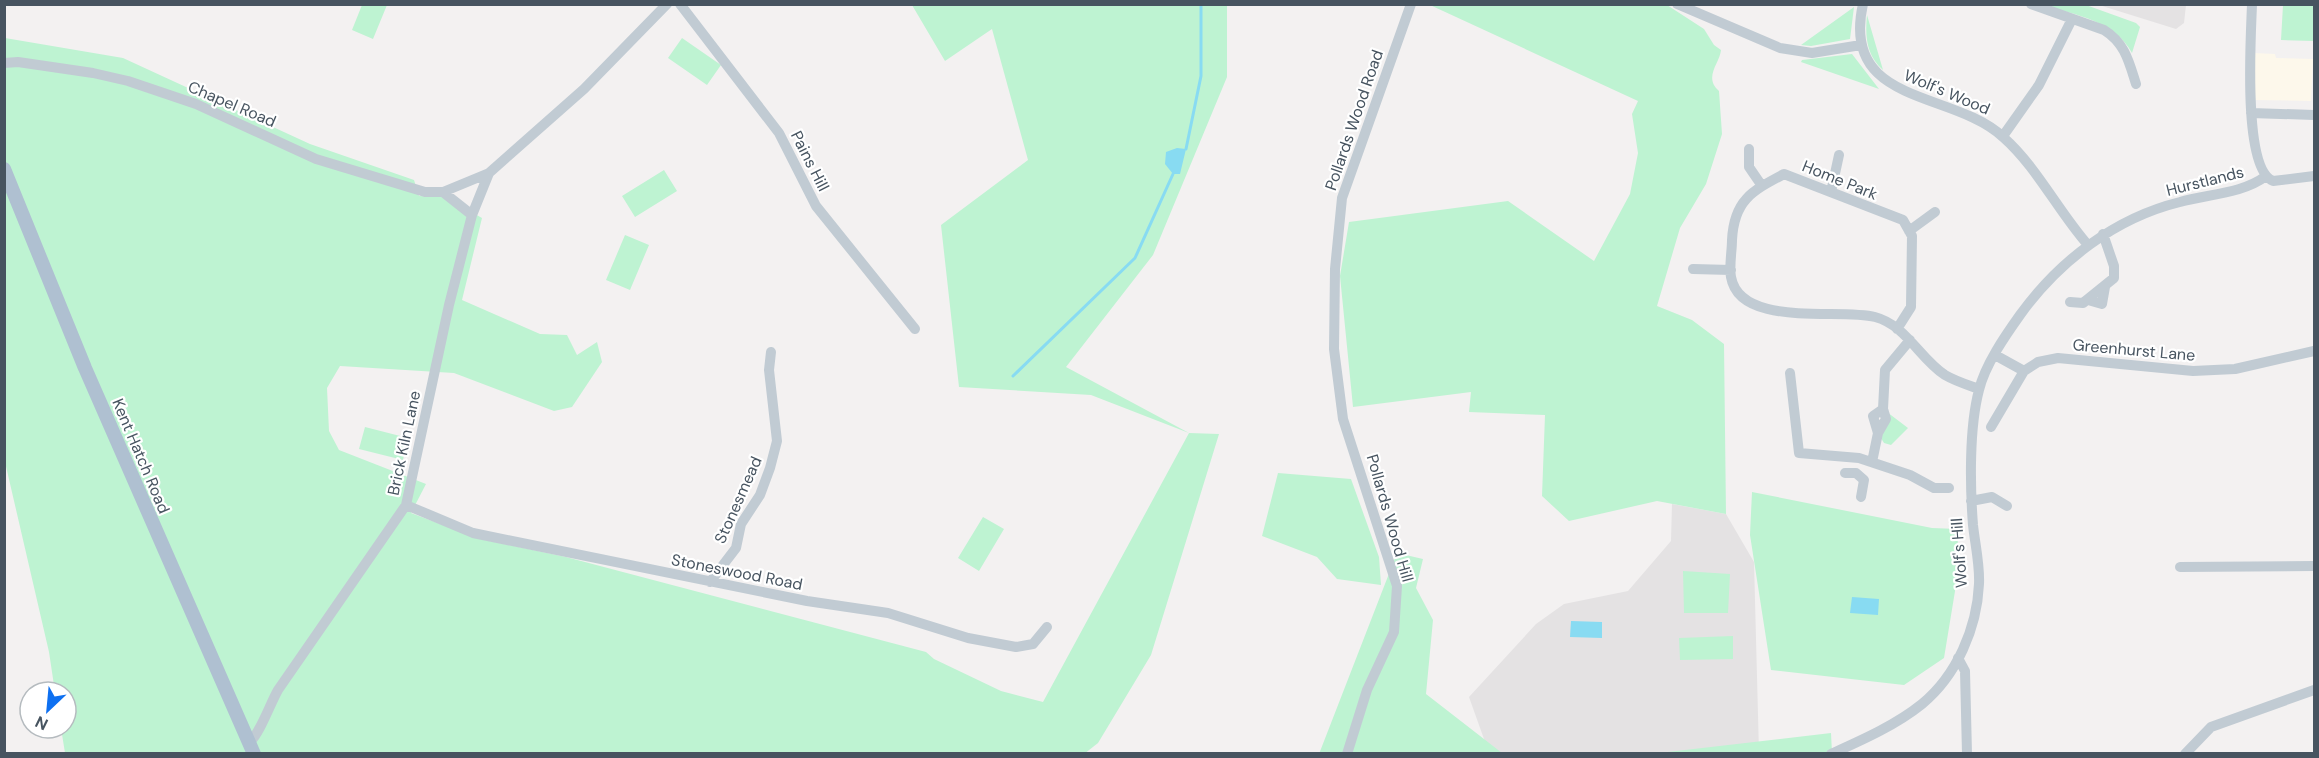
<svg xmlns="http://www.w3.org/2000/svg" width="2319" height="758" font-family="'DM Sans',sans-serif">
<rect width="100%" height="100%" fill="#f3f1f1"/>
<path fill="#fdf8eb" d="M2254,53L2275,54L2276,58L2313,59L2311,101L2253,100Z"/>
<path fill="#e4e2e3" d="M2099,5H2186L2184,23L2176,29Z
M1672,504L1726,514L1754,562L1759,753H1489L1469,697L1536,624L1564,604L1628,591L1671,541Z"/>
<path fill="#bef3d2" d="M362,5H387L373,39L352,30Z
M912,5H1227V77L1153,255L1066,367L1189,433L1091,395L959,387L941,225L1028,160L992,29L945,61Z
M1430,5H1667L1704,29L1714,45L1721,50C1720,63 1703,77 1719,91L1722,134L1706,184L1680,228L1657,306L1692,320L1724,344L1726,514L1657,501L1569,521L1542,496L1545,415L1469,412L1471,392L1353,407L1340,276L1349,222L1508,201L1594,261L1630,194L1638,153L1632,114L1638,101Z
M2043,5H2086L2136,23L2140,27L2132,53C2115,21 2076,15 2043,5Z
M2283,5H2314V41L2281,40Z
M1854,7L1850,39L1811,46L1801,45Z
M1867,15L1883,70C1866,55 1865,36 1867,15Z
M5,38L123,58L310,144L414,180L419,196L445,197L482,218L462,300L540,334L567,335L577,355L597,342L602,362L572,407L554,411L454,373L340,366L327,388L329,431L339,450L426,484L411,513L480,539L566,557L926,652L934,659L1001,691L1043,702L1189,433L1219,434L1151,655L1098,743L1084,754L65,753L61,728H66V692H55L49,652L5,462Z
M682,38L721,65L707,85L668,58Z
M1852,54L1879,89L1801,62L1802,60Z
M664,170L677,191L635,217L622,196Z
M625,235L649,245L630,290L606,280Z
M1883,409L1908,428L1891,445L1884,443L1878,433Z
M365,427L408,438L403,460L359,449Z
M1278,473L1351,479L1379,557L1381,585L1337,579L1317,557L1262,536Z
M1752,492L1932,528L1958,529L1957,579L1944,658L1904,685L1771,670L1750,535Z
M983,517L1004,529L979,571L958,558Z
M1397,553L1423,559L1416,588L1433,620L1426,694L1502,753L1319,754Z
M1683,571L1730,574L1728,613H1684Z
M1733,636V659L1680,660L1679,638Z
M1831,733L1832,753H1659Z"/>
<path fill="#88dbf2" d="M1177,148L1186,149L1180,174H1173L1165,164L1166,152Z
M1852,597L1879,599L1878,615L1850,613Z
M1571,621L1602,622V638L1570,637Z"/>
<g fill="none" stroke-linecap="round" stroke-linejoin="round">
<path stroke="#88dbf2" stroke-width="3" d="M1186,149L1201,76V4
M1013,376L1135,258L1173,174"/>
<path stroke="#c1cbd3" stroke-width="10" d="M680,4L779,133L816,206L915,329
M1677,4L1780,48L1812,53L1861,45
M1863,4C1840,106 1953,90 2003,137C2037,167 2058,211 2088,245
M2031,4L2104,30C2125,43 2129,62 2136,84
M2252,4C2251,36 2242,168 2273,181L2314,176
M4,63L18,62L93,73L128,81L196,104L316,159L425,192H443
M2251,113L2314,115
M2003,136L2039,85L2072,19
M1749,149V167L1762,186
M1831,192L1839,155
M472,215L443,192L489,173
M1909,231L1935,212
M1693,269L1731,270
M2088,300L2102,304L2105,287
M2070,302L2083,303L2114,278V266L2103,234
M1897,329L1911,307L1912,236L1903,220L1784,174C1752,191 1734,200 1732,240C1732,251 1729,266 1731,277C1740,328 1838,308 1875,317C1906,325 1920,359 1945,375C1955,381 1968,385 1979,389
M1995,355L2024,371L2038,362L2058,358L2193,371L2235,369L2314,351
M1790,373L1799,453L1859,458L1910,475L1934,488H1949
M1991,427L2024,371
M1878,433L1873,416L1883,409
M1872,462L1878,433L1886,419L1883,409L1885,370L1910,340
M1845,473H1856L1864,480L1861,497
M1971,501L1992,497L2007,506
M406,505L473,533L807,601L888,613L968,638L1016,647L1033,644L1047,627
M2180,567L2314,566
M710,582L736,548L741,524L760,495L770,468L777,441L769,370L771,352
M1958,658L1965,671L1967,754
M250,742C260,733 270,704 278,690L406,505L449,305L472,215L489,173L584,89L667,4
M1347,754L1367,690L1394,632L1397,586L1343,419L1334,349L1335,269L1342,198L1411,4
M1831,754C1862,740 1896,725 1922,704C1957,675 1977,628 1979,584C1980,565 1975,544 1973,525C1970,486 1969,428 1979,390C1985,365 2005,336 2020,315C2059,261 2115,218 2180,202C2208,194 2242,194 2266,176
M2185,754L2211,727L2314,690"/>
<path stroke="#afc0d1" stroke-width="14" d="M4,169L85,368L254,754"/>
</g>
<g text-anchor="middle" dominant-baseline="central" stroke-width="4.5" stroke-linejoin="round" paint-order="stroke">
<g font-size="16" fill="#475460" stroke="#fff">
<text transform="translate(1947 92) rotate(23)">Wolf's Wood</text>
<text transform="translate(232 104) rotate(23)">Chapel Road</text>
<text transform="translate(1354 120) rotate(-71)">Pollards Wood Road</text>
<text transform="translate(810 161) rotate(63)">Pains Hill</text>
<text transform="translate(1840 180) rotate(22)">Home Park</text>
<text transform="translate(2205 181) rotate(-14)">Hurstlands</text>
<text transform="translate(2134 350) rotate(5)">Greenhurst Lane</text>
<text transform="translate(404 443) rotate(-78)">Brick Kiln Lane</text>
<text transform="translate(141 456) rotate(67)">Kent Hatch Road</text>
<text transform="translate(738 500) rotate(-66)">Stonesmead</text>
<text transform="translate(1390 518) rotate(74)">Pollards Wood Hill</text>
<text transform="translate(1959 553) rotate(-94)">Wolf's Hill</text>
<text transform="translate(737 572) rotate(11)">Stoneswood Road</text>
</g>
</g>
<rect width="2319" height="758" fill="none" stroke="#475460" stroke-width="12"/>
<g transform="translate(48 710) rotate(206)"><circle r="28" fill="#ffffff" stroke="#b5bbbf" stroke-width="1.5"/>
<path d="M0-4.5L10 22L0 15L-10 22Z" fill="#0e70f1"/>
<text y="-9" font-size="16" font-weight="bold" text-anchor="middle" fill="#475460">N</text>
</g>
</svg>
